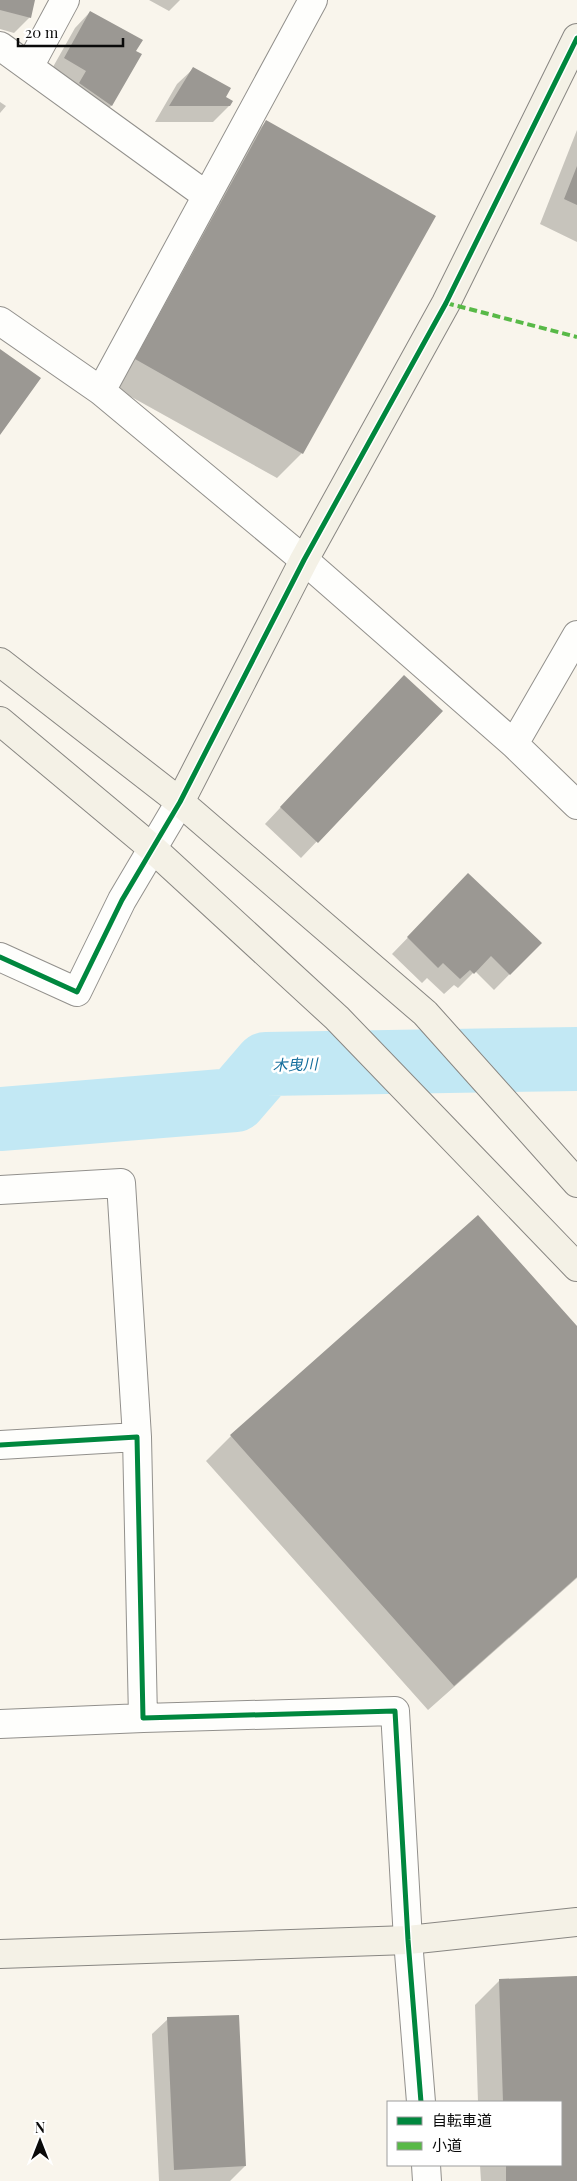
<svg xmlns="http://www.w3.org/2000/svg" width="577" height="2181" font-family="'Playfair Display','Noto Sans JP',serif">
<rect width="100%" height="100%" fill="#f9f5ec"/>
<path fill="#0003" d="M0,0H34L30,17L14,33L0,29Z
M149,0H180L169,11Z
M90,12L135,52L111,106L96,121L49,74L75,28Z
M193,69L224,97L229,106L213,122H155L177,84Z
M0,102L6,106L0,113Z
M266,122L302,453L277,478L110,385L241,147Z
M577,130V242L540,224Z
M389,692L441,711L301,858L265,824Z
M453,891L540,943L494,990L475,971L458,988L454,985L444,994L427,978L422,983L392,954Z
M577,1328V1578L428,1710L206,1461L231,1436Z
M577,1977V2181H481L480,2165H561V2102H478L475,2005L500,1980Z
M168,2019L245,2166L230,2181H159L152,2034Z"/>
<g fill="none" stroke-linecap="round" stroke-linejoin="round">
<path stroke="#c2e8f4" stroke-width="64" d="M0,1119L235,1100L266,1064L577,1059"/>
</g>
<path fill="#9b9893" d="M0,0H35L31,18L0,10Z
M90,11L143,40L136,51L142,54L112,106L79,83L86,71L64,58Z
M193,67L231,88L226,97L233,101L230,106H169Z
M266,120L436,216L303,454L135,359Z
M577,166V205L564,199Z
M0,349L41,378L0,435Z
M404,675L443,711L318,843L280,807Z
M468,873L542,943L510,975L491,956L474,974L470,970L460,979L443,963L438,968L407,937Z
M478,1215L577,1326V1577L454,1686L230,1435Z
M577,1976V2181H506V2165H561V2102H503L499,1979Z
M239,2015L246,2166L174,2170L167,2017Z"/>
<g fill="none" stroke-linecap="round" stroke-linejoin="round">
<g stroke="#92908c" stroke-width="30">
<path id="street" d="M0,46L207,196
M29,67L65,0
M0,321L101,391L304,560L514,744L577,805
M101,391L313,0
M514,744L577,635
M0,957L77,992L122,900L180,802
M0,1190L121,1183L137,1437
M0,1445L137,1437L143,1718L395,1711L408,1940L421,2102
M0,1724L143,1718
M426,2165L427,2181"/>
</g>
<g stroke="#888682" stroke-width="30">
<path id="secondary" d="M0,662L180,802L425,1013L577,1183
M0,721L152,848L337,1018L577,1267
M180,802L304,560L446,303L577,38
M0,1954L408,1940L577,1922"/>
</g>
<use href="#street" stroke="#fefefc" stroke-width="28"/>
<use href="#secondary" stroke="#f4f1e6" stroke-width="28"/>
<path stroke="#58b947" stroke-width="4" stroke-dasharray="8 4" stroke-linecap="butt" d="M446,303L577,337"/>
<g stroke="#fff" stroke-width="8">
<path id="cycleway" d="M0,957L77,992L122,900L180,802L304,560L446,303L577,38
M0,1445L137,1437L143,1718L395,1711L408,1940L421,2102"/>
</g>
<use href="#cycleway" stroke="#00873e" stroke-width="5"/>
</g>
<g text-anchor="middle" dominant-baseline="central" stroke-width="5" stroke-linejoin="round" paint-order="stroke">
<g font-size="15" font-style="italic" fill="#136d9b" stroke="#fff">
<text transform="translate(295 1064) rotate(-2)">木曳川</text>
</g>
</g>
<rect x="387" y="2101" width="175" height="65" fill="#ffffff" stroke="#9d9d9d"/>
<rect x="397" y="2117" width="25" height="8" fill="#00873e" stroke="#9d9d9d"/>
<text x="432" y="2126" font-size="15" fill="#0a0a0a">自転車道</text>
<rect x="397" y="2142" width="25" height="8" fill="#58b947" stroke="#9d9d9d"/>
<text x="432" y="2151" font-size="15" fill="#0a0a0a">小道</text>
<g transform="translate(40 2141)" stroke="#ffffff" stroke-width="4" paint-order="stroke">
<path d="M0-4L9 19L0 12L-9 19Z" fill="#0a0a0a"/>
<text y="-8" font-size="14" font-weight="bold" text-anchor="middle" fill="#0a0a0a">N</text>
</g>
<path d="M18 38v8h105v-8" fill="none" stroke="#0a0a0a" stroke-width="2.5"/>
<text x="25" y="38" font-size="15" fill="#0a0a0a" stroke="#ffffff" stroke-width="4" paint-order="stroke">20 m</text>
</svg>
